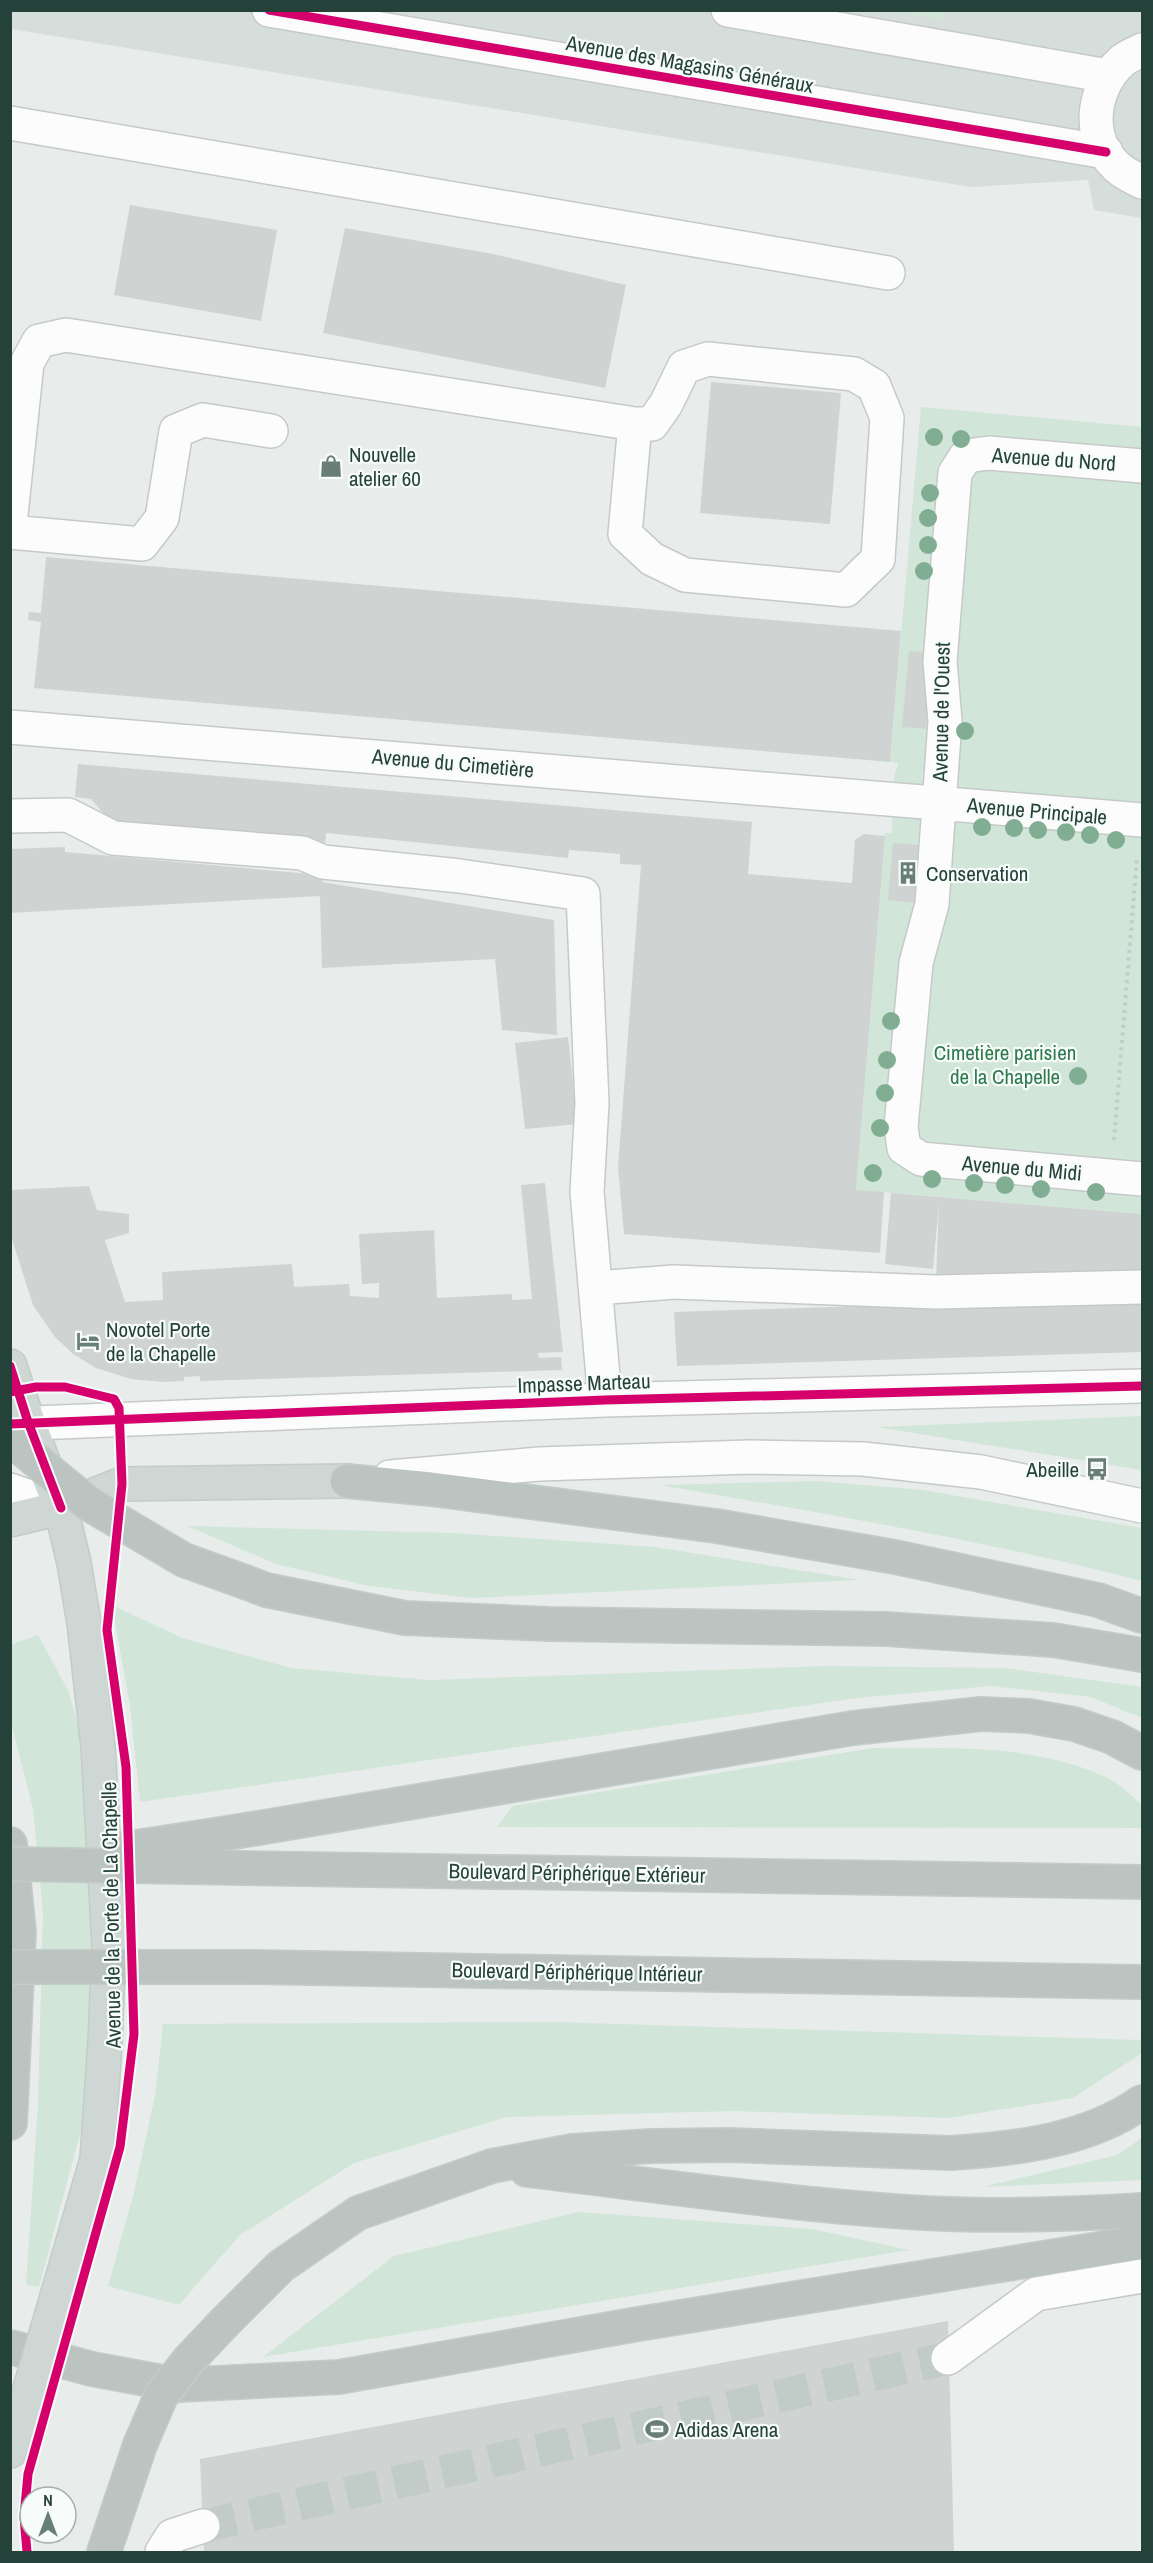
<svg xmlns="http://www.w3.org/2000/svg" width="1153" height="2563" font-family="'Archivo Narrow',sans-serif">
<rect width="100%" height="100%" fill="#e8edeb"/>
<path fill="#d6dedb" d="M10,11H1142V218L1094,210L1088,180L971,187L11,29Z"/>
<path fill="#d1e6d8" d="M891,11H945V20Z
M921,407L1142,427V1214L856,1190L885,836V833H892L894,778L898,763L890,762Z
M1142,1416V1470L877,1427Z
M816,1481L923,1490L1142,1528V1581C983,1540 821,1513 659,1485Z
M187,1526L454,1533L655,1547L860,1580L471,1598L369,1586L276,1564Z
M112,1605L182,1638L291,1668L429,1680L826,1666L1005,1668L1142,1687V1718L1091,1697L991,1686L857,1698L140,1802L130,1706Z
M38,1635L69,1692L84,1746L102,1913L83,2123L39,2287L26,2285L38,2104L43,1913L33,1809L11,1722L10,1645Z
M873,1748C949,1748 1034,1744 1106,1777C1119,1783 1131,1796 1142,1805V1828L497,1827L512,1806Z
M554,2022L1142,2040V2053L1073,2098L949,2118L735,2111L507,2117L354,2163L240,2235L179,2305L108,2286L134,2192L155,2096L163,2024Z
M1142,2138V2180L982,2187L1117,2155Z
M578,2212L812,2229L909,2250L263,2357L394,2256Z"/>
<path fill="#cfd4d2" d="M130,205L277,230L261,321L114,295Z
M345,228L493,254L626,285L605,388L323,333Z
M711,382L841,393L830,524L700,513Z
M46,557L901,631L890,762L34,688L41,622L28,620L29,612L41,613Z
M909,651L932,653L926,729L902,727Z
M78,764L752,822L748,874L852,883L855,840L864,834L885,836L856,1190L884,1192L880,1253L624,1234L618,1167L641,865L620,864V854L569,850L568,858L326,833L325,845L116,828L91,799L75,797Z
M893,843L928,846L922,904L888,900Z
M65,847V852L322,875V882L554,920L557,1035L502,1030L495,959L322,968L320,896L10,913V849Z
M568,1037L578,1124L525,1129L515,1043Z
M545,1183L563,1352L538,1353L539,1358L561,1357L562,1370L200,1381V1376L184,1377V1381L163,1382L131,1379L96,1368L73,1354L55,1337L33,1305L10,1233V1190L89,1186L97,1210L129,1214V1233L105,1240L125,1302L163,1300L162,1272L292,1264L294,1287L349,1284L350,1296L379,1298V1283L362,1284L359,1234L434,1230L437,1298L512,1294V1300L532,1299L521,1185Z
M891,1193L1142,1214V1274L936,1279L939,1204L933,1269L885,1264Z
M1142,1297V1352L677,1366L674,1312Z
M948,2321L954,2552H204L200,2459Z"/>
<g fill="none" stroke-linecap="round" stroke-linejoin="round">
<path stroke="#c1cbc8" stroke-width="33" stroke-dasharray="33 16" stroke-linecap="butt" d="M203,2526L948,2358"/>
<g stroke="#c5cac8" stroke-width="36">
<path id="minor" d="M269,10L1106,152
M728,10L1108,76
M1142,50C1136,53 1128,56 1122,61C1090,90 1085,143 1122,171C1128,175 1136,179 1142,182
M10,123L888,273
M1142,466L989,453L966,456L955,473L940,662L945,721L932,904L916,963L901,1127L904,1148L921,1159L1142,1179
M10,524L27,363L39,341L66,335L635,424H652L666,404L684,367L708,359L854,374L874,386L887,418L878,559L846,590L685,575L652,559L625,534L635,424
M10,532L142,544L162,518L176,431L203,420L271,431
M10,727L1142,820
M10,816L68,815L113,838L302,853L323,862L460,876L583,894L592,1103L587,1192L605,1400
M596,1288L674,1282L936,1292L1142,1287
M10,1424L605,1400L1142,1386
M390,1477L539,1464L749,1457L863,1459L981,1472L1142,1506
M10,1490L61,1508
M948,2358L1036,2294L1142,2276
M162,2552L172,2536L203,2526"/>
</g>
<g stroke="#c3ccc9" stroke-width="36">
<path id="major" d="M10,1366L28,1422L61,1508L74,1563L84,1623L98,1746L109,1944L105,2043L97,2159L58,2293
M10,1520L61,1508L122,1484L347,1481
M10,2451L22,2416"/>
</g>
<g stroke="#c3ccc9" stroke-width="36">
<path id="highway" d="M347,1481L431,1489L716,1526L895,1557L1098,1600L1142,1616
M248,1583L266,1590L405,1618L549,1624L886,1629L1053,1640L1142,1655
M240,1831L853,1728L981,1714L1029,1716L1074,1724L1112,1737L1142,1753
M10,1844L19,1932L10,2123
M244,1868L1142,1882
M249,1967L1142,1982
M527,2170C653,2185 779,2203 906,2212C984,2217 1065,2215 1142,2210
M225,2322L281,2266L358,2213L492,2166L572,2151L651,2146L729,2145L951,2153C1016,2149 1089,2140 1142,2102
M10,2347L92,2369L178,2385L339,2377L638,2324L1142,2242
M104,2552L140,2445"/>
</g>
<path stroke="#c3ccca" stroke-width="4" stroke-dasharray="3 4.5" stroke-linecap="butt" d="M1114,1140L1137,857"/>
<use href="#minor" stroke="#fcfcfc" stroke-width="33"/>
<use href="#major" stroke="#cfd7d5" stroke-width="33"/>
<use href="#highway" stroke="#bcc4c2" stroke-width="33"/>
<g stroke="#c3ccc9" stroke-width="36" stroke-linecap="butt">
<path id="major-bridge" d="M22,2416L58,2293"/>
</g>
<g stroke="#c3ccc9" stroke-width="36" stroke-linecap="butt">
<path id="highway-bridge" d="M10,1439L89,1504L184,1560L248,1583
M117,1850L240,1831
M10,1864L244,1868
M10,1967H249
M140,2445L161,2396L188,2361L225,2322"/>
</g>
<use href="#major-bridge" stroke="#cfd7d5" stroke-width="33"/>
<use href="#highway-bridge" stroke="#bcc4c2" stroke-width="33"/>
<g stroke="#f7fbf9" stroke-width="13">
<path id="cycleway" d="M269,10L1106,152
M10,1366L28,1422L61,1508
M10,1392L36,1387H65L114,1399L119,1408L122,1484L107,1630L126,1767L134,2034L120,2147L28,2474L24,2517L27,2552
M10,1424L605,1400L1142,1386"/>
</g>
<use href="#cycleway" stroke="#d6006c" stroke-width="9"/>
</g>
<g fill="#81ae93">
<circle cx="934" cy="437" r="9"/>
<circle cx="961" cy="439" r="9"/>
<circle cx="930" cy="493" r="9"/>
<circle cx="928" cy="518" r="9"/>
<circle cx="928" cy="545" r="9"/>
<circle cx="924" cy="571" r="9"/>
<circle cx="965" cy="731" r="9"/>
<circle cx="982" cy="827" r="9"/>
<circle cx="1014" cy="828" r="9"/>
<circle cx="1038" cy="830" r="9"/>
<circle cx="1066" cy="832" r="9"/>
<circle cx="1090" cy="835" r="9"/>
<circle cx="1116" cy="840" r="9"/>
<circle cx="891" cy="1021" r="9"/>
<circle cx="887" cy="1060" r="9"/>
<circle cx="1078" cy="1076" r="9"/>
<circle cx="885" cy="1093" r="9"/>
<circle cx="880" cy="1128" r="9"/>
<circle cx="873" cy="1173" r="9"/>
<circle cx="932" cy="1179" r="9"/>
<circle cx="974" cy="1183" r="9"/>
<circle cx="1005" cy="1185" r="9"/>
<circle cx="1041" cy="1189" r="9"/>
<circle cx="1096" cy="1192" r="9"/>
</g>
<defs>
<g id="shop-bare" transform="scale(1.8)"><path d="M-5-2.5h2.3a2.7 3.5 0 0 1 5.4 0H5L5.5 6h-11ZM-1.5-2.5h3a1.5 2.3 0 0 0-3 0Z" fill="#697e78" stroke="#f7fbf9" stroke-width="2.5" paint-order="stroke"/></g>
<g id="building-bare" transform="scale(1.8)"><path d="M-4-6H4V6H1V3H-1V6H-4ZM-2.5-4.3h1.7v1.8h-1.7ZM.8-4.3h1.7v1.8H.8ZM-2.5-1h1.7V.8h-1.7ZM.8-1h1.7V.8H.8Z" fill="#697e78" stroke="#f7fbf9" stroke-width="2.5" paint-order="stroke"/></g>
<g id="hotel-bare" transform="scale(1.8)"><path d="M-6-4.5h1.5V1H6V5H4.5V3h-9V5H-6ZM-4 0a1.8 1.8 0 1 1 3.6 0ZM.5 0V-2.5h3Q6-2.5 6 0Z" fill="#697e78" stroke="#f7fbf9" stroke-width="2.5" paint-order="stroke"/></g>
<g id="bus-bare" transform="scale(1.8)"><path d="M-5-6H5V4H4V6H2V4H-2V6H-4V4H-5ZM-3.5-4V0h7V-4ZM-3.5 1.2v1.5H-2V1.2ZM2 1.2v1.5H3.5V1.2Z" fill="#697e78" stroke="#f7fbf9" stroke-width="2.5" paint-order="stroke"/></g>
<g id="stadium-bare" transform="scale(1.8)"><path d="M0-5a6.5 5 0 1 0 0 10a6.5 5 0 1 0 0-10ZM-3.5-1.8h7v3.6h-7Z" fill="#697e78" stroke="#f7fbf9" stroke-width="2.5" paint-order="stroke"/></g>
</defs>
<g fill-rule="evenodd">
<use href="#shop-bare" x="331" y="466"/>
<use href="#building-bare" x="908" y="873"/>
<use href="#hotel-bare" x="88" y="1341"/>
<use href="#bus-bare" x="1097" y="1469"/>
<use href="#stadium-bare" x="657" y="2429"/>
</g>
<g text-anchor="middle" dominant-baseline="central" stroke-width="4.5" stroke-linejoin="round" paint-order="stroke">
<g font-size="21" fill="#24423a" stroke="#f7fbf9">
<text transform="translate(690 64) rotate(10)">Avenue des Magasins Généraux</text>
<text transform="translate(1054 459) rotate(4)">Avenue du Nord</text>
<text transform="translate(941 712) rotate(-89)">Avenue de l'Ouest</text>
<text transform="translate(453 763) rotate(5)">Avenue du Cimetière</text>
<text transform="translate(1037 811) rotate(5)">Avenue Principale</text>
<text transform="translate(1022 1168) rotate(5)">Avenue du Midi</text>
<text transform="translate(584 1383) rotate(-2)">Impasse Marteau</text>
<text transform="translate(577 1873) rotate(1)">Boulevard Périphérique Extérieur</text>
<text transform="translate(111 1915) rotate(-91)">Avenue de la Porte de La Chapelle</text>
<text transform="translate(577 1972) rotate(1)">Boulevard Périphérique Intérieur</text>
</g>
<g font-size="21" fill="#24423a" stroke="#f7fbf9" text-anchor="start">
<text x="349" y="454">Nouvelle<tspan x="349" dy="24">atelier 60</tspan></text>
<text x="926" y="873">Conservation</text>
<text x="106" y="1329">Novotel Porte<tspan x="106" dy="24">de la Chapelle</tspan></text>
<text x="1079" y="1469" text-anchor="end">Abeille</text>
<text x="675" y="2429">Adidas Arena</text>
</g>
<g font-size="21" fill="#2d7a4b" stroke="#f7fbf9">
<text x="1005" y="1052">Cimetière parisien<tspan x="1005" dy="24">de la Chapelle</tspan></text>
</g>
</g>
<rect width="1153" height="2563" fill="none" stroke="#24423a" stroke-width="24"/>
<g transform="translate(48 2515)"><circle r="28" fill="#f7fbf9" stroke="#a3b1ad" stroke-width="1.5"/>
<path d="M0-4.5L10 22L0 15L-10 22Z" fill="#697e78"/>
<text y="-9" font-size="16" font-weight="bold" text-anchor="middle" fill="#24423a">N</text>
</g>
</svg>
